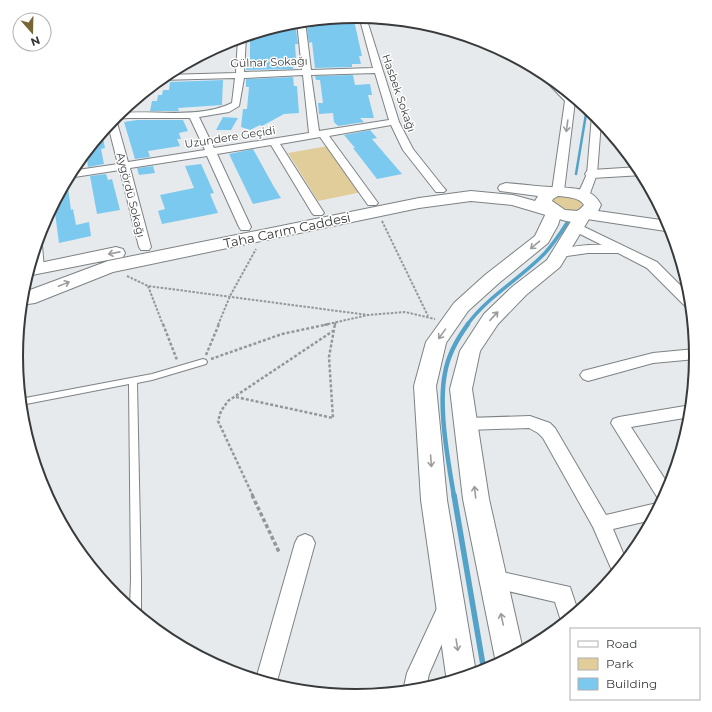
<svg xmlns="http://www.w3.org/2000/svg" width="712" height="712" font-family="Montserrat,sans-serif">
<rect width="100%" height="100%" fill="#e6eaed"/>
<path fill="#e1cd9a" d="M328,146L362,192L318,201L288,153Z
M559,196C568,195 578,196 582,205L581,207C571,215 561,209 553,202V200Z"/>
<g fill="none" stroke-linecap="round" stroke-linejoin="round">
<path stroke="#55a2c8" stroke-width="2.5" d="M576,174L586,114L585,106"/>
<path stroke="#55a2c8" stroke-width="3.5" d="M467,325C488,296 520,279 545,253C553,244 560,234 567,223"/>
<path stroke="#55a2c8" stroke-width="4.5" d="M454,496C448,461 438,407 445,373C448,355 457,339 468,324"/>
<path stroke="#55a2c8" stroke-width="5.5" d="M454,495L484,671"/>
</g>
<path fill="#7cc9f0" d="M353,16L362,56H359L361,64H352V67L315,68L312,42L309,43L307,28H310L309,21Z
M286,24V29H296L298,44H295L296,59H292L293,69L246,70L247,64L250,63V34Z
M353,75L355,85L370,84L372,95H368L374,118H360L364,122L338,126L334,122L333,113L319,114L318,103H323L320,80H316L315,76Z
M293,77L294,86H297L299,113L284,114L262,126L260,125L250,130L241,127L243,109H247L249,87H246V79Z
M223,80L222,105L178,108L179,111H150L152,101H157L158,95H162L163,90H169L170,82Z
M223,117L238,118L231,130H216Z
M137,120H183L188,131L179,133L181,139H177L180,146L148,151L150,157L135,159L124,122Z
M370,130L377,138L372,139L402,174L377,179L353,148H355L344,135Z
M102,133L105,148L101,149L104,164L88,167L86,152Z
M253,149L274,187L281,198L253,204L229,154Z
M201,164L214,193L210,194L218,213L162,224L158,211L165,209L160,195L194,188L185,166Z
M153,166L155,173L139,175L137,168Z
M106,174L108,180L112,179L120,210L97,214L90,176Z
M67,180L71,210L73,209L76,225L89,222L91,236L59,243L55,213L48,214Z"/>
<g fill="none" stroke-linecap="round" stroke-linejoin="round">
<g stroke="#7e8284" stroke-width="2">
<path id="service" d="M203,359L206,360L207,362L206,364L152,380L137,383L141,579V612L139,616L130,608L131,579L129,384L21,405L20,399L152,374Z"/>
</g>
<g stroke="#7e8284" stroke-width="2">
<path id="minor" d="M359,16L366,17L399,122L413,149L444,188L446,190L444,192H436L403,150L391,125L329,136L378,203L376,205H368L320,137L280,144L324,213L322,215H314L312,213L271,145L217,154L251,227L249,230H241L239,227L207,156L130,168L151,247L149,250H141L139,247L120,170L68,178L71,171L118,164L108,125L119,113C154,110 200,119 232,103L235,78L159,80L165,75L236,73L238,38L246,37L244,72L302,70L297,22L305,21L311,70L373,68ZM375,73L389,120L319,131L311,75ZM303,75L309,133L214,148L199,117L229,112L239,106L244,78ZM128,118H190L205,150L128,162L116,119Z
M538,70C552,77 565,88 575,101L564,191L562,193H554L552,191L565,101L538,73Z
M594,114L601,122L597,174L589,196L587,198H579L577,196L587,174L592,116Z
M576,223L657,262L690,295L691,308L686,307L647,268L618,253H588L560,257L556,256L554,253L556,250C571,247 586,244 602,245L572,230L570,227L572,224Z
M37,242L42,245L44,269L42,272H32L30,264Z
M695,349L696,359L653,363L588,381L583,379L580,375L583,371L653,353Z
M691,405L690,417L631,427L670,487L662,502L659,500L611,423L613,419L619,417Z
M530,416L550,423L555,428L606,515L657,503L660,504L652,520L613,529L626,560L614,575L593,527L543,438L538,433L529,428L466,430L460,428L458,424L460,420L466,418Z
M305,534L312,537L315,543L276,685L256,679L295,543L298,537Z
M493,570L570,587L578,611L562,624L555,602L486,586L483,579L486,572Z
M447,599L454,602L457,609L429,674L426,688L403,691L407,673L440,602Z"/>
</g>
<g stroke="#7e8284" stroke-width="2">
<path id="tertiary" d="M639,167L643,175L592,178L587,177L585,174L587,171L592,170Z"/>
</g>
<g stroke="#7e8284" stroke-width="2">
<path id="secondary" d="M554,207L560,209L562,212L558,225L548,243L499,283L468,311L446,343L436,386L447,500L476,673L447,682L421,500L414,386L426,342L454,303L485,275L535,236L548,209Z
M584,209L590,210L592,214L560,267L526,295L498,324L480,351L472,389L489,499L523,650L497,664L495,658L463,499L450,389L460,351L484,314L512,287L547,260L578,210Z"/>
</g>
<g stroke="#7e8284" stroke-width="2">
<path id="primary" d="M506,183C521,184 536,186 550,187C567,188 593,186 601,205L598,211L668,221L672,232L587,219L573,222L566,221L512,205L471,201L419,208L113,272L35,303L28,304L21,303L22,293L108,261L419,198L471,191L513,195L535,201L538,196L500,191L498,188L500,185ZM558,196C567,197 579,197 584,205L578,211L565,210L552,201L553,199Z
M116,247L123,249L125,253L123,257L27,276L30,265Z"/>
</g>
<path stroke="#949799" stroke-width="2" stroke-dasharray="2.5 1.5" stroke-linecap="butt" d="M382,221L428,316
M127,276L148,286L368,315
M148,286L163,325
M218,325L230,296L256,249
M324,325L368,315L405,312L435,319
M335,325L336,321"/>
<path stroke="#949799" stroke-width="2.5" stroke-dasharray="3 2" stroke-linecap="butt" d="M163,324L177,360
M206,355L219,324
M211,359L282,334L329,324
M236,397L333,418L329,357L335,324
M253,496L218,421L221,411L228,401L333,331"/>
<path stroke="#949799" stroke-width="3.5" stroke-dasharray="4 2.5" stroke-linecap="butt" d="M252,495L279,552"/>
<use href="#service" fill="#fff" fill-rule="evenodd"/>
<use href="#minor" fill="#fff" fill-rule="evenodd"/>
<use href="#tertiary" fill="#fff" fill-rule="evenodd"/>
<use href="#secondary" fill="#fff" fill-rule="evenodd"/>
<use href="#primary" fill="#fff" fill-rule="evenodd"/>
</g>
<defs><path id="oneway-shaft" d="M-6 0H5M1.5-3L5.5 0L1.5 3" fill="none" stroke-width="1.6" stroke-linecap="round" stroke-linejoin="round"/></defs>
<g stroke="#9c9c9d">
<use href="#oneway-shaft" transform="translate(567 126) rotate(98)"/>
<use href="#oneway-shaft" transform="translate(535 245) rotate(140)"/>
<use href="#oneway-shaft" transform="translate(114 253) rotate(169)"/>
<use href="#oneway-shaft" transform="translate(64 284) rotate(-22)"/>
<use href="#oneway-shaft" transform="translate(494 316) rotate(-47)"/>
<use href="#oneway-shaft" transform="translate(442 334) rotate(126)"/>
<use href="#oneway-shaft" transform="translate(431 461) rotate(86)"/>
<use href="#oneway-shaft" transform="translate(475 492) rotate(-97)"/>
<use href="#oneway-shaft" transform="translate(502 619) rotate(-102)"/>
<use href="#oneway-shaft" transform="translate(457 645) rotate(81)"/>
</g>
<g text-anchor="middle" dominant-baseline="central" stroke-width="3" stroke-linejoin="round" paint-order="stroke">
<g font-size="11" fill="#383a3b" stroke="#fff">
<text transform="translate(269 62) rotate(-2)">Gülnar Sokağı</text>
<text transform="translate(399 93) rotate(71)">Hasbek Sokağı</text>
<text transform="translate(230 137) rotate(-9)">Uzundere Geçidi</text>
<text transform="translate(131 195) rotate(76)">Aygördü Sokağı</text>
</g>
<g font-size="13" fill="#383a3b" stroke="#fff">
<text transform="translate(287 230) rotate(-12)">Taha Carım Caddesi</text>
</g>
</g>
<path d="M0 0H712V712H0ZM23 356a333 333 0 1 1 666 0a333 333 0 1 1-666 0Z" fill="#fff" fill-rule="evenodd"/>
<path fill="none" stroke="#383a3b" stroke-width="2" d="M23 356a333 333 0 1 1 666 0a333 333 0 1 1-666 0Z"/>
<rect x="570" y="628" width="130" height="72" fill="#ffffff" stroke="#afb0b1"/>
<rect x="578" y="641" width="20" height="6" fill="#ffffff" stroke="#afb0b1"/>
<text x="606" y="648" font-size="12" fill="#383a3b">Road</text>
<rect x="578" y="658" width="20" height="12" fill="#e1cd9a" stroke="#afb0b1"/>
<text x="606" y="668" font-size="12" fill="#383a3b">Park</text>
<rect x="578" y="678" width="20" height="12" fill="#7cc9f0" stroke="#afb0b1"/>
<text x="606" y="688" font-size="12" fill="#383a3b">Building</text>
<g transform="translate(32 32) rotate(160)"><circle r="19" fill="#ffffff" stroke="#afb0b1"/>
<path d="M0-3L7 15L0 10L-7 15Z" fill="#776533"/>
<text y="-6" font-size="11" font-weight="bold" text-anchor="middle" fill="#383a3b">N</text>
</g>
</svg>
